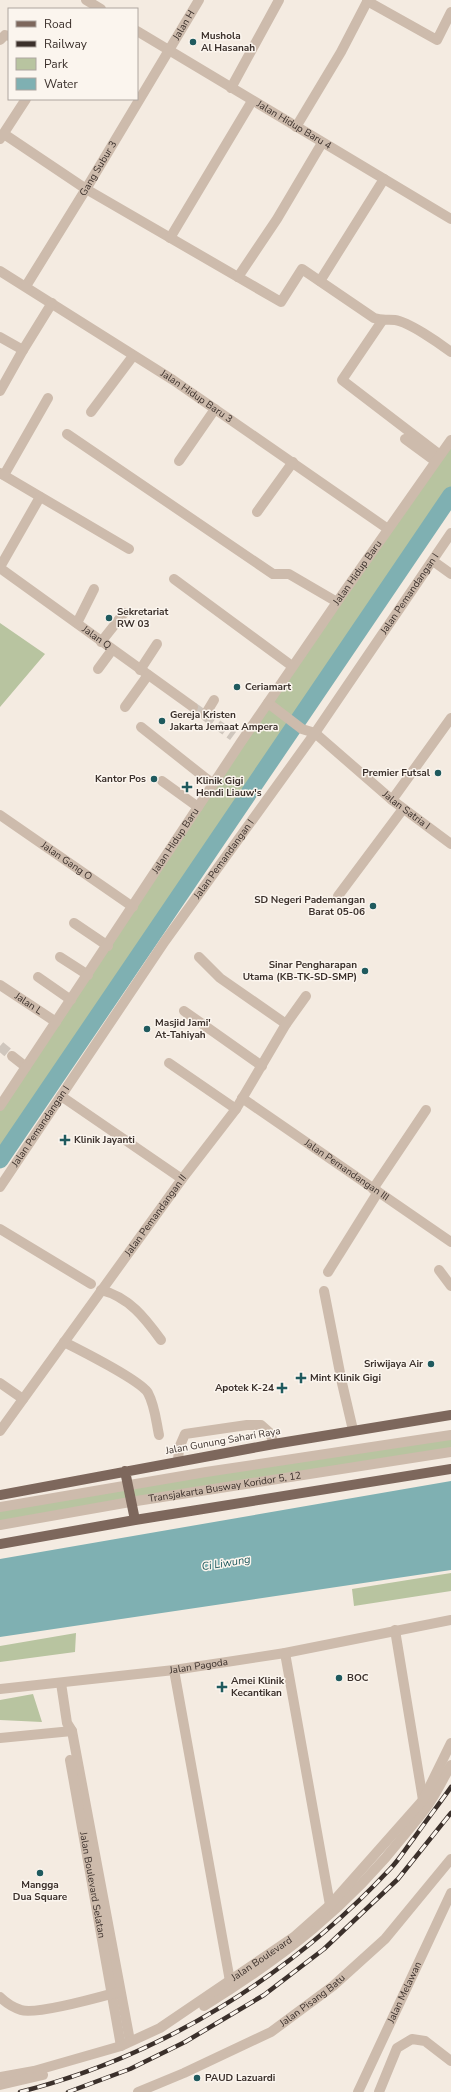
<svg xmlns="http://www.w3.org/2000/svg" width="451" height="2092" font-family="'Nunito Sans',sans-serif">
<rect width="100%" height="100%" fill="#f4ebe1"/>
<path fill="#b8c4a0" d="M451,439V495L0,1159V1106Z
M0,623L45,654L0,707Z
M451,1435V1452L0,1526V1507Z
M451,1573V1591L354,1606L352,1589Z
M76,1633L75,1652L0,1662V1646Z
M33,1694L42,1722L0,1720V1700Z"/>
<path fill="#7fb0b2" d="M451,1481V1570L0,1637V1559Z"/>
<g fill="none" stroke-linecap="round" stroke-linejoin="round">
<path stroke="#7fb0b2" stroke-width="17" d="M0,1160L451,495"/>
<path stroke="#cfc6bd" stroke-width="10" stroke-dasharray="10 5" stroke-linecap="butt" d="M193,707L233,736
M0,1046L12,1056"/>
<g stroke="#cdbbac" stroke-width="10">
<path d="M86,0L101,9"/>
<path d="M367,1L437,40L451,12"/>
<path id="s1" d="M137,31L451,219"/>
<path d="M0,40L5,35L9,36"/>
<path d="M231,88L279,0"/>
<path d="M296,127L341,52L368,0"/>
<path d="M4,134L86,189L281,302L302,269L374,318C382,321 387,319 395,320C409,322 439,343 451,352"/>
<path d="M0,139L26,99"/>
<path d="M170,238L252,101"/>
<path id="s2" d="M0,271L173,380L388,529"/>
<path d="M238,277L277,219L322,143"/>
<path d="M320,281L384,179"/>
<path id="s3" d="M26,286L86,189L199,0"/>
<path d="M382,321L342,380L440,455"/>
<path d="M0,337L23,350"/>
<path d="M0,391L23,350L52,303"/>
<path d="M91,412L133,356"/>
<path d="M67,434L273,574H289L337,602"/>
<path d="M405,439L435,461"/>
<path d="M179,461L215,409"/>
<path d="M0,473L129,549"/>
<path d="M4,475L48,398"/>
<path d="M257,512L293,462"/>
<path d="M433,561L451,574"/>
<path d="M0,567L40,497"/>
<path id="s4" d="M0,568L193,707"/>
<path d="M174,579L292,666"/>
<path d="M77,623L94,589"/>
<path d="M101,642L124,613"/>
<path d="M98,669L112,650"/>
<path d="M140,670L157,644"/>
<path id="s5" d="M268,703L302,729L315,733L392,800L451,844"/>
<path d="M125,707L148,675"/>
<path d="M205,715L214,700"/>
<path d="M141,727L213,784"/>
<path d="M162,781L198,807"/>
<path d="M392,800L451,718"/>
<path id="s6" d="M0,815L133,907"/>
<path d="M338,896L403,809"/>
<path d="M74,923L108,946"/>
<path d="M60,957L88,975"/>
<path d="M199,957L220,978L286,1024"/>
<path d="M38,977L71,1000"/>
<path id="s7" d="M0,985L56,1022"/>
<path d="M184,1011L262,1066"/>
<path d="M12,1056L26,1067"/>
<path d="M169,1063L236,1109"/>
<path d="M61,1096L182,1179"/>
<path id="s8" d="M242,1098L451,1242"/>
<path id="s9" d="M0,1106L241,742L337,602L451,440"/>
<path id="s10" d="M0,1187L165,941L315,733L451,533"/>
<path d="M373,1189L426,1110"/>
<path d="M0,1229L91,1284"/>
<path d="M439,1270L451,1286"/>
<path d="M328,1272L378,1192"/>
<path d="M101,1290C129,1297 145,1318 161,1340"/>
<path d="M324,1291L342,1383L353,1430"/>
<path d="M64,1342C80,1350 141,1381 148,1393C155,1406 156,1421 159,1435"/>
<path d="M0,1383L23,1399"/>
<path id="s11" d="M0,1431L182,1179L236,1109L286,1024L306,996"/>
<path d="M178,1461L179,1448L185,1434L247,1425H261L270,1433L274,1444"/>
<path d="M0,1507L206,1472L451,1435"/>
<path id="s12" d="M0,1525L130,1502L451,1452"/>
<path d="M395,1630L423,1800"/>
<path d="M285,1653L330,1905"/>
<path d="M174,1670L230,1981"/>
<path d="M61,1683L67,1723L72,1731L130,2041"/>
<path id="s13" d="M0,1689L174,1670L285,1653L451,1620"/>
<path d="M0,1738L72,1731"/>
<path id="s14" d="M70,1760L121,2046"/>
<path d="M0,1997C6,2003 12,2007 21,2010C36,2015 100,1997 118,1992"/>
<path d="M204,2006C283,1957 348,1907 406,1833C414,1823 423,1813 430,1802C438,1790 444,1777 451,1765"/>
<path id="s15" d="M0,2077L34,2071L121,2046L160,2028L294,1937L330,1905L423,1800L451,1743"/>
<path d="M0,2085L43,2075"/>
<path id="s16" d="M138,2092L184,2073L271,2032L333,1986L385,1939L451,1859"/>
<path id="s17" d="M358,2092L451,1893"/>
<path d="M379,2092L397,2048L412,2039L425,2041L451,2061"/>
</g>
<path stroke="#7d675c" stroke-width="10" d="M125,1471L135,1520
M0,1495L274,1444L451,1415
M0,1544L135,1520L451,1469"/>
<g stroke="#3b302b" stroke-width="4.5">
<path id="rail" d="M20,2092C162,2056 290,1976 390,1869C399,1860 406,1848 414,1838C426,1821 439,1804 451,1787
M68,2092L130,2069L185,2042L264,1995L324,1949L398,1879L451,1813"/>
</g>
<use href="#rail" stroke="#fbf5ee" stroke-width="3" stroke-dasharray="9" stroke-linecap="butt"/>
</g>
<g fill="#1f5a5e" stroke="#fbf5ee" stroke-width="1.5">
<circle cx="193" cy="42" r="4"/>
<circle cx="109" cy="618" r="4"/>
<circle cx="237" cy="687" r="4"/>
<circle cx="162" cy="721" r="4"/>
<circle cx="438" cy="773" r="4"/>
<circle cx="154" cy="779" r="4"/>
<path d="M185 781h4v4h4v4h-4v4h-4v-4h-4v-4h4z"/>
<circle cx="373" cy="906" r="4"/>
<circle cx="365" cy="971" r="4"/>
<circle cx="147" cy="1029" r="4"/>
<path d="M63 1134h4v4h4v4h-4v4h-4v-4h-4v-4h4z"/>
<circle cx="431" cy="1364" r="4"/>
<path d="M299 1372h4v4h4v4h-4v4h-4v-4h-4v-4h4z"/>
<path d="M280 1382h4v4h4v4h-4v4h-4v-4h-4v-4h4z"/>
<circle cx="339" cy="1678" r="4"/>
<path d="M220 1681h4v4h4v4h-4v4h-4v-4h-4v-4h4z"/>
<circle cx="40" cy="1873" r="4"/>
<circle cx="197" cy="2078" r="4"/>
</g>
<g text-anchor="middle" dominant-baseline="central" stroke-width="3" stroke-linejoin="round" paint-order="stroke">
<g font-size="10" fill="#3b302b" stroke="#fbf5ee">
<text stroke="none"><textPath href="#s3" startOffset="305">Jalan H</textPath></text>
<text stroke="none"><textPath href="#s1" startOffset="183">Jalan Hidup Baru 4</textPath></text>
<text stroke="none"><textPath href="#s3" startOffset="138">Gang Subur 3</textPath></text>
<text stroke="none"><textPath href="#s2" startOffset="233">Jalan Hidup Baru 3</textPath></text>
<text stroke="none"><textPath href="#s9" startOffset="642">Jalan Hidup Baru</textPath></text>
<text stroke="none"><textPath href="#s10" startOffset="721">Jalan Pemandangan I</textPath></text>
<text stroke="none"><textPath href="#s4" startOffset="119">Jalan Q</textPath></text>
<text stroke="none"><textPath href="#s5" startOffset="176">Jalan Satria I</textPath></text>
<text stroke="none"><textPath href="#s9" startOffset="318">Jalan Hidup Baru</textPath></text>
<text stroke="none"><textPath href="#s10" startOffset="397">Jalan Pemandangan I</textPath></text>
<text stroke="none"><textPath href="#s6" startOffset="81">Jalan Gang O</textPath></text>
<text stroke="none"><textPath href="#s7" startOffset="34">Jalan L</textPath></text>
<text stroke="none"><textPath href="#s10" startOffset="73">Jalan Pemandangan I</textPath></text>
<text stroke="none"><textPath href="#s8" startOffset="127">Jalan Pemandangan III</textPath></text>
<text stroke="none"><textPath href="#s11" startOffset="266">Jalan Pemandangan II</textPath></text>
<text transform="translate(223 1441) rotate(-10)">Jalan Gunung Sahari Raya</text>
<text stroke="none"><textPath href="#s12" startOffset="228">Transjakarta Busway Koridor 5, 12</textPath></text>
<text stroke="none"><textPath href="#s13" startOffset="200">Jalan Pagoda</textPath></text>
<text stroke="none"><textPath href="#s14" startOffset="127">Jalan Boulevard Selatan</textPath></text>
<text stroke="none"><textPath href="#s15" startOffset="291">Jalan Boulevard</textPath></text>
<text stroke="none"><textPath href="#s17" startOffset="110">Jalan Melawan</textPath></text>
<text stroke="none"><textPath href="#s16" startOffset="198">Jalan Pisang Batu</textPath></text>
</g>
<g font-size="10" font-weight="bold" fill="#3b302b" stroke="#fbf5ee" text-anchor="start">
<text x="201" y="36">Mushola<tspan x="201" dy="12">Al Hasanah</tspan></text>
<text x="117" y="612">Sekretariat<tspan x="117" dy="12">RW 03</tspan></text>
<text x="245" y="687">Ceriamart</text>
<text x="170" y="715">Gereja Kristen<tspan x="170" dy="12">Jakarta Jemaat Ampera</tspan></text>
<text x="430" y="773" text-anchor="end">Premier Futsal</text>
<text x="146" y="779" text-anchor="end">Kantor Pos</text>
<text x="196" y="781">Klinik Gigi<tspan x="196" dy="12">Hendi Liauw's</tspan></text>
<text x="365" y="900" text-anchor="end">SD Negeri Pademangan<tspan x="365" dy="12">Barat 05-06</tspan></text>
<text x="357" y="965" text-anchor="end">Sinar Pengharapan<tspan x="357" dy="12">Utama (KB-TK-SD-SMP)</tspan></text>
<text x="155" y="1023">Masjid Jami'<tspan x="155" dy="12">At-Tahiyah</tspan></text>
<text x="74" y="1140">Klinik Jayanti</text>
<text x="423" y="1364" text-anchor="end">Sriwijaya Air</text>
<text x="310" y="1378">Mint Klinik Gigi</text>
<text x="274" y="1388" text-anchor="end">Apotek K-24</text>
<text x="347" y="1678">BOC</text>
<text x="231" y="1681">Amei Klinik<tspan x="231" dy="12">Kecantikan</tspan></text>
<text x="40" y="1885" text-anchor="middle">Mangga<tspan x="40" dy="12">Dua Square</tspan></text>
<text x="205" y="2078">PAUD Lazuardi</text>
</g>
<g font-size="11" font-style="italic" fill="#1f5a5e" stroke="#fbf5ee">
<text transform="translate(226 1563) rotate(-9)">Ci Liwung</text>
</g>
</g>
<rect x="8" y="8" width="130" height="92" fill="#fbf5ee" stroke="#aea6a0"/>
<rect x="16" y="21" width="20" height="6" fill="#7d675c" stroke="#aea6a0"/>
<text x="44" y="28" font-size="12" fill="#3b302b">Road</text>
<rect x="16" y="41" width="20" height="6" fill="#3b302b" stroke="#aea6a0"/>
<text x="44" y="48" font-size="12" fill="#3b302b">Railway</text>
<rect x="16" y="58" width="20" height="12" fill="#b8c4a0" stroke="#aea6a0"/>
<text x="44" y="68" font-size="12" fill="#3b302b">Park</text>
<rect x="16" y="78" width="20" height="12" fill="#7fb0b2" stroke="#aea6a0"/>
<text x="44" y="88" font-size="12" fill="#3b302b">Water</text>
</svg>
